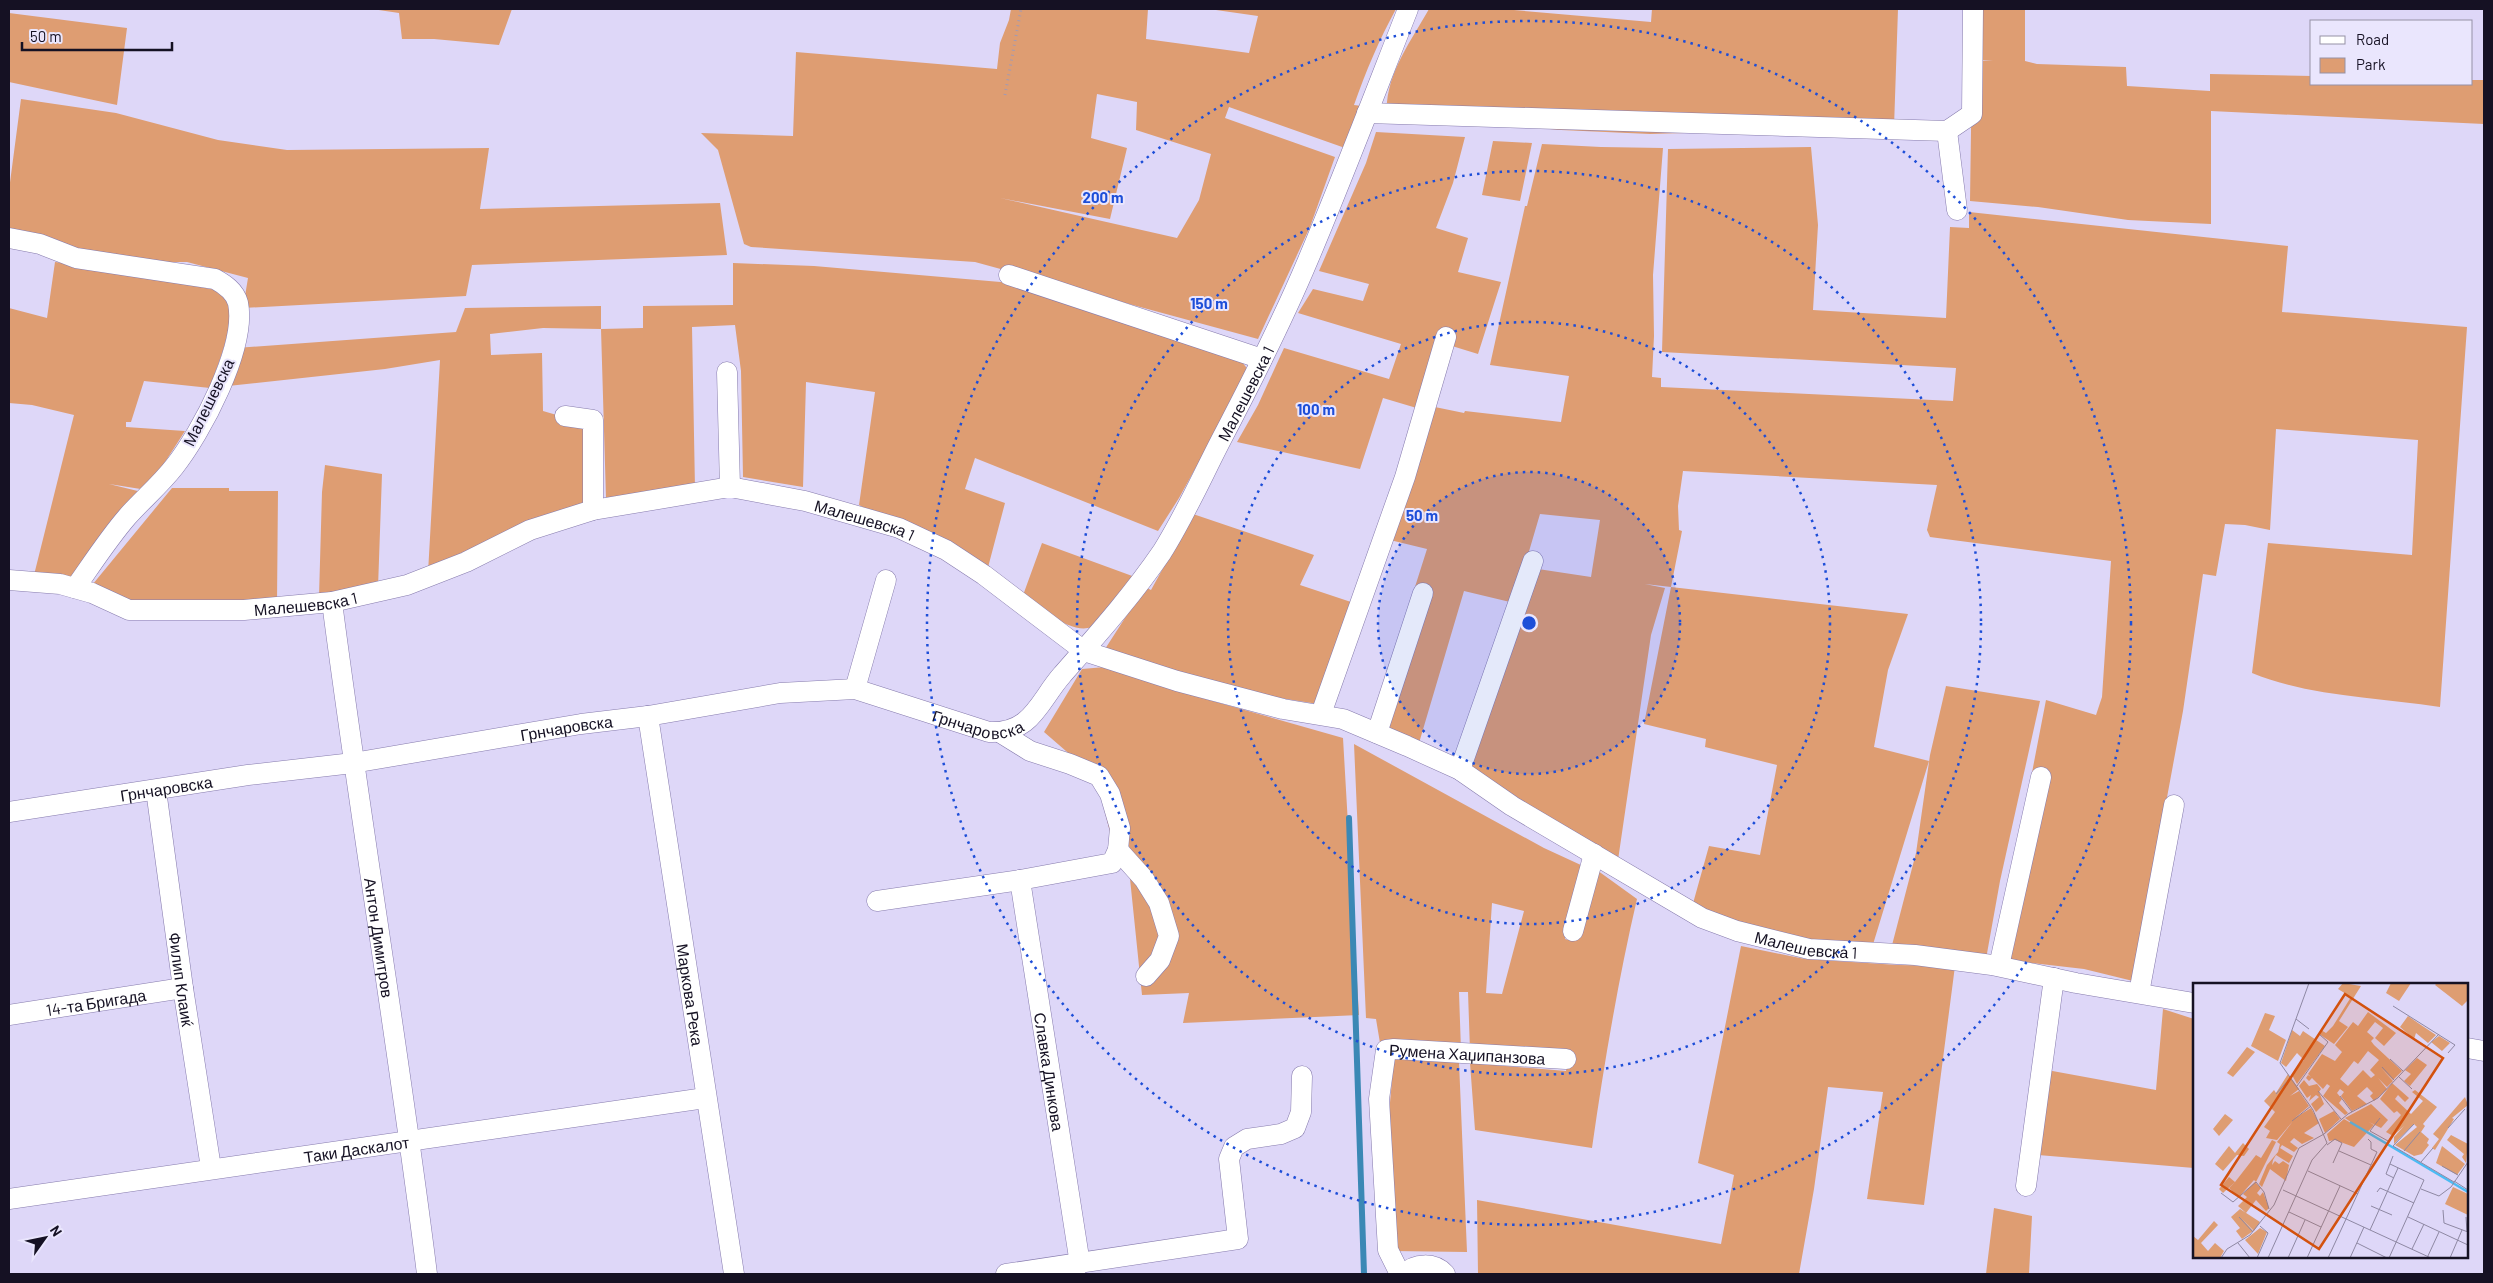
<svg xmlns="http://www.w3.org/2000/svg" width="2493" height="1283" font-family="Barlow,sans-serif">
<rect width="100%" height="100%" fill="#ded7f8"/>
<path fill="#de9d72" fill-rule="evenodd" d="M372,9H512L499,45L434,39H402L399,13Z
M1011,9H1148L1146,39L1249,53L1258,16L1209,9H1396C1379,40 1366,71 1354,105L1362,106L1345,148L1229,107L1225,118L1335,157L1310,227L1258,339L975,262L751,247L744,244L718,150L701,133L793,136L796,52L997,69L1000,43L1009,20ZM1097,94L1137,102L1136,130L1211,154L1199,200L1177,238L1000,198L1110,219L1127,148L1091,138Z
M1429,9H1502L1651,22L1652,9H1898L1894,127L1650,134L1561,130L1387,115C1384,77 1411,41 1429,9Z
M1975,9H2025V61L2037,64L2126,67L2127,86L2210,91V74L2312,76V84H2472V80H2484V124L2211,111V224L2128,220L2038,207L1970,201L1972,61H1993L1977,60Z
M9,13L127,28L117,105L9,82Z
M21,99L116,113L218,140L287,150L489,148L480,209L720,203L727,255L472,265L466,296L243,308L248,278L187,262H156L9,240V190Z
M1376,132L1465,137L1453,183L1436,228L1468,238L1458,272L1501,282L1478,354L1439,342L1420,409L1383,398L1360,469L1237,442L1258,405L1284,348L1389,379L1401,344L1298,313L1313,289L1363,301L1369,284L1319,271L1366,163Z
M1493,141L1532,143L1520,201L1482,195Z
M1542,144L1601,147L1663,148L1653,275L1654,336L1652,377L1661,378V387L1953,401L1956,368L1662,352L1668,149L1811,147L1818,225L1813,310L1946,318L1950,227L1969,228V212L2288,246L2282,312L2467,327L2440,707C2377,697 2311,697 2252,673L2268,543L2412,555L2418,440L2276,429L2270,530L2245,525L2225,524L2216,576L2203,574L2183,711L2133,981L2084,969L1996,959L2046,700L2096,715L2102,697L2111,561L1930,537L1927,530L1937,485L1683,471L1678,506L1679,530L1682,531L1671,587L1908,614L1888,670L1874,747L1929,761L1871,951L1746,929L1692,907L1709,846L1760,855L1777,765L1705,747L1706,739L1644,724L1671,587L1645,584L1665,588L1651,635L1618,860L1463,769L1538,569L1591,577L1600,520L1540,514L1525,565L1510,602L1464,591L1419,743L1381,727L1394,653L1427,549L1390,540L1430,406L1464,413L1465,411L1561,422L1569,376L1490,365L1525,206H1527Z
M55,262L103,268L216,290L228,298C235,328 219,360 210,388L144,381L131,422H126V427L185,431L147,490L109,484L150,494L79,585L34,575L74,415L32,405L9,403V308L47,318Z
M733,263L814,266L1025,284L1239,358L1249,371L1179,498L1158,531L975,458L965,489L1005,503L986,575L859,505L875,392L806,382L803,487L743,477L741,371L735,325L692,327L695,489L606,498L601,329L543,328L490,334L491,355L542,353L543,411L591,425L594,505L428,573L440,360L385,369L228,386L236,348L456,332L465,308L601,306V329L643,328V306L733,305Z
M325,465L382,474L378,588L319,597L322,492Z
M172,488H229V491H278L277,602L126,603L88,590Z
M1193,514L1314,555L1300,585L1351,602L1318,704L1253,694L1105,649L1145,587L1151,590Z
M1042,543L1135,577L1091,627C1073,635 1037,607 1022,598Z
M1105,667L1174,690L1343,738L1359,1015L1183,1023L1189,993L1142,995L1129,869L1115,852L1096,777L1044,732L1082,669Z
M1946,686L2040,701L2000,881L1986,959L1891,949L1916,853L1930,755Z
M1354,744L1544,848L1583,866L1567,923L1565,939L1573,941L1577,931L1594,868L1637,899C1618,981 1604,1064 1592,1148L1475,1130L1470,1063L1566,1071L1569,1055L1470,1051L1468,992H1459L1461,1051L1380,1043L1376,1019L1366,1018ZM1492,903L1524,911L1502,994L1486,993Z
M1741,946L1805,959L1898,965L1955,966L1924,1205L1867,1199L1883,1092L1828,1087L1814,1189L1799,1274H1478L1477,1200L1721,1244L1734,1175L1698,1163Z
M2163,1009L2194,1019V1168L2038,1155L2047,1070L2156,1090Z
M1394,1057L1459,1062L1467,1252L1393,1251L1389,1114Z
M1994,1208L2032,1216L2029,1274H1986Z"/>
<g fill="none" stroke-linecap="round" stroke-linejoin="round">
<path stroke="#3b88b5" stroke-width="6" d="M1349,818L1364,1274"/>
<g stroke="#867bad" stroke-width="21">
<g id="minor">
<path d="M1367,113L1947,131L1972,114L1973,9"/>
<path d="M1947,131L1957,210"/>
<path d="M9,238L40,244L76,258L215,279C224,284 235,291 238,303C247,347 201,433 174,467C160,485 142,500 127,517C108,539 92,564 75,588"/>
<path d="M1009,275L1262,359"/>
<path d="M727,372L730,487"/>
<path d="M565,416L593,420V510"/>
<path id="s1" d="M9,580L60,584L92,593L129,610H244L332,602L407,585L466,562L530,530L593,510L730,487L805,501L899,528L946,550L984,575L1084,651L1177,681L1283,709L1343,719L1407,746L1460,770L1512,806L1702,918L1737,931L1809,949L1915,955L1992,965L2076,983L2194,1003"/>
<path id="s2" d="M332,602C361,826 399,1050 427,1274"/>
<path d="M855,689L886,580"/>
<path d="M1321,714L1405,477L1446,337"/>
<path id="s3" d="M648,716L734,1274"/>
<path d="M1377,733L1423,593"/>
<path d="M1460,770L1533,561"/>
<path id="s4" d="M156,790L183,988L211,1168"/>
<path id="s5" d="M9,812L248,775L353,763L581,724L648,716L780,693L855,689L989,732C1032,734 1039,701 1062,675C1097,635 1132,596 1162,552C1184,517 1201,479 1220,442C1251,383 1282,322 1308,260C1343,177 1375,93 1408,9"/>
<path d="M1118,850L1144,879L1159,903L1169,936L1160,960L1146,976"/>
<path id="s6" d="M1020,880L1080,1264"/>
<path d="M877,901L1020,880L1112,863L1118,850L1120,828L1110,794L1099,776L1070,764L1030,751L1001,733"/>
<path d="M1573,931L1594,854"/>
<path d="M1999,966L2041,777"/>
<path d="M2139,993L2174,805"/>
<path id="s7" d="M9,1015L183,988"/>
<path d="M2467,1048L2484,1051"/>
<path d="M2026,1186L2054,978"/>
<path id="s8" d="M9,1199L705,1098"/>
<path d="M1006,1274L1238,1239L1229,1159L1234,1147L1247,1139L1281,1134L1295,1128L1301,1112L1302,1076"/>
<path id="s9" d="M1400,1274L1388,1250L1379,1099L1386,1050L1394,1049L1566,1059"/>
<path d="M1404,1274C1415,1263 1434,1262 1445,1274"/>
</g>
</g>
<path stroke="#a09ab6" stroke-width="3" stroke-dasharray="1 4" stroke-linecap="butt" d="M1005,95L1021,9"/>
<use href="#minor" stroke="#fff" stroke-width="20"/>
</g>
<circle cx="1529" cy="623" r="151" fill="#1d4ed8" fill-opacity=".12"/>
<g fill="none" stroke="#1d4ed8" stroke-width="2.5" stroke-dasharray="2.5 5">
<circle cx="1529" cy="623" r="151"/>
<circle cx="1529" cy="623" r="301"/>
<circle cx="1529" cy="623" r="452"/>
<circle cx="1529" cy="623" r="602"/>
</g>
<g text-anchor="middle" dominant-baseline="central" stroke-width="4" stroke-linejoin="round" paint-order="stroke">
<g font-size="16" fill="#151123" stroke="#eae6fd">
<text stroke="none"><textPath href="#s5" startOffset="1432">Малешевска 1</textPath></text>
<text transform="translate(208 402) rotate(-64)">Малешевска</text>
<text stroke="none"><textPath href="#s1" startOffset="884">Малешевска 1</textPath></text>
<text stroke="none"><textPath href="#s1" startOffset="302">Малешевска 1</textPath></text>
<text stroke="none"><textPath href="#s5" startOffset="984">Грнчаровска</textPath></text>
<text stroke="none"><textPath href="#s5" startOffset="564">Грнчаровска</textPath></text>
<text stroke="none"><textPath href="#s5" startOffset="159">Грнчаровска</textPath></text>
<text stroke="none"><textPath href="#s2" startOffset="339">Антон Димитров</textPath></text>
<text stroke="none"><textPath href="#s1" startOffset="1930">Малешевска 1</textPath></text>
<text stroke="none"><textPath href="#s4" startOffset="191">Филип Клаиќ</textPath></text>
<text stroke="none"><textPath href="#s3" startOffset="282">Маркова Река</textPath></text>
<text stroke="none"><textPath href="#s7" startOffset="88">14-та Бригада</textPath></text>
<text stroke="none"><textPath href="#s9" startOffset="309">Румена Хаџипанзова</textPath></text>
<text stroke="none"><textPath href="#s6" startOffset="194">Славка Динкова</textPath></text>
<text stroke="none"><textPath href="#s8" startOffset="351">Таки Даскалот</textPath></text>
</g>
</g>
<g transform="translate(2193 983)">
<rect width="275" height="275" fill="#ded7f8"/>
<path d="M150,0L168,3L146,38L155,44L141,61L126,51L128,47L133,50L140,43L158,14L145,6ZM198,0H218L206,18L193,10ZM244,0H275V17L269,23L242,2ZM175,29L203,50L191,63L182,55L190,45L182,39L174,49L181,55L178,58L181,62L209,88L200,97L188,85L200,98L194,104L185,95L194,106L181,118L177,113L180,110L174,104L164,113L174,121L159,128L148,113L151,109L147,106L144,110L149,116L146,120L155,130L152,132L130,113L137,103L134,101L130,106L119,95L116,98L113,95L115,92L118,94L115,91L129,71L142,78L149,69L142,62L160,39L165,43ZM175,68L186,77L177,87L182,92L178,95L170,87L155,103L147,96L161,78L165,81ZM72,30L82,33L76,47L93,57L85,78L58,63ZM215,33L225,40L243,52L235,60L223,50L221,56L207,44ZM99,47L107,53L110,48L132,63L104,101L99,92L111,77L104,70L93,84L88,80ZM246,53L257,60L249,68L238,59ZM54,64L62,69L40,94L34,90ZM224,75L234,82L217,103L211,98L218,91L212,87ZM95,91L106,106L97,113L106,108L116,123L102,135L118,125L126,140L111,150L121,155L109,161L101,155L97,159L105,165L101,169L89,162L87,165L100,173L96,180L83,172L80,177L79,182L82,178L86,181L90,178L96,182L93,198L77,186L69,204L66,201L74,182L85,169L87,161L84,159L100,138L84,157L73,155L77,148L71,144L82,129L71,118L81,107L83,110ZM111,97L116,103L124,101L128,106L126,109L131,121L123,129L118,121L126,114L123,112L116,118L118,112L114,115L106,103ZM199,100L216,115L212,119L205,112L202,116L218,131L230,118L219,109L222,107L244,124L230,141L232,143L228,149L236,156L234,160L236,162L229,171L221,173L202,162L224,144L221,141L201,161V154L211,143L200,153L193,149L208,132L204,128L201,130L187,116ZM272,114L275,122L259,135L261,136L242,167L239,165L246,156L240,151ZM178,121L195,137L188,145L176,139L181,142L161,164L142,157L136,158L134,151L151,136L165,144L152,135ZM141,128L147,136L132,150L126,136ZM32,131L40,137L26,153L20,146ZM258,152L275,161L273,180L269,174L271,171L254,157ZM79,157L83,159L63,199L61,197L46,214L36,205L42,199L30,210L26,206L36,194L42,199L63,172L68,175ZM50,160L56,166L51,173L44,172L30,188L22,181L36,163L42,170ZM249,163L272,181L264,192L243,180ZM62,199L68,205L64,210L67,213L70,209L76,225L73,228L63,217L53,230L45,223L54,214L50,211ZM260,204L275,211V232L252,221ZM47,226L67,239L61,248L49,236L60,248L49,256L43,248L47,245L38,234ZM21,238L25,242L8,260L15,268L22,260L31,268L27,275H0V253L5,257ZM67,245L74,249L65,271L52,257Z" fill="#de9d72" fill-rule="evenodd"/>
<path fill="none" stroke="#4bbbf4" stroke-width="2.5" d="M157,139L275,209"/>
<path fill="none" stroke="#8e88a3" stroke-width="1" d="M200,23L262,62L255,70M103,36L116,46M197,76L210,88M189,84L201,97M205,93L219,106M104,103L135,59L126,51M125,108L148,136M83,111L98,94M147,113L159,129M187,135L177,148L195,158M99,138L118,123M255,145L272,126M134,162L142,156L149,160L140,180M200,163L261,199M200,163L221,141M146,168L178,182M211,168L227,149M200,173L193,191L201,195M228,179L240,165M249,183L265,192M115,188L165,211M261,198L275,207M228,206L246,213L258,204L275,179M90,207L238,275M184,209L187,205L221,220M28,210L40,219L63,199L71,209L76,226M178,223L199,232M250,227L251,240L275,249M96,229L128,244M46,234L60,249M215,234L275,262M273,234L274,249M177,247L205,185M45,260L57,275M164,260L194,275M219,266L231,241M28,275L34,266L57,252L81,222L106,165L131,151L155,131L185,115L246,51M64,275L75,250L67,243M75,275L119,177L134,160L120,127L87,80L116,0M95,275L112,237M114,275L147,203M135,275L184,169L178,166V159L175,156M157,275L171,244M196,275L231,197L197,181M234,275L246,249M257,275L269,247"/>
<path fill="#d3520e" fill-opacity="0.15" stroke="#d3520e" stroke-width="2.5" d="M152,11L250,75L126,266L28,202Z"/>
<rect width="275" height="275" fill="none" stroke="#151123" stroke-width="2.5"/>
</g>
<circle cx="1529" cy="623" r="8" fill="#1d4ed8" stroke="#eae6fd" stroke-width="2.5"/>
<g font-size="15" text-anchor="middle" font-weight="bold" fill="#1d4ed8" stroke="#eae6fd" stroke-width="4" stroke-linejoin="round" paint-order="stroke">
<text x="1103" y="203">200 m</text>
<text x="1209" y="309">150 m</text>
<text x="1316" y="415">100 m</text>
<text x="1422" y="521">50 m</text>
</g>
<rect width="2493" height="1283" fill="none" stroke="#151123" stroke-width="20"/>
<rect x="2310" y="20" width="162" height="65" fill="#eae6fd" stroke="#9591a6"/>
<rect x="2320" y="36" width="25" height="8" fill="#ffffff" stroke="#9591a6"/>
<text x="2356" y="45" font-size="15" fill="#151123">Road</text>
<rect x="2320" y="58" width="25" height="15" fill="#de9d72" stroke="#9591a6"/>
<text x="2356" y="70" font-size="15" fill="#151123">Park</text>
<g transform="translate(45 1238) rotate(57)" stroke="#eae6fd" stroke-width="4" paint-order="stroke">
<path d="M0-4L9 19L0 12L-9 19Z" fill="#151123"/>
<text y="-8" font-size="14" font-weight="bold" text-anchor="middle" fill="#151123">N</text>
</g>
<path d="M22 42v8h150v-8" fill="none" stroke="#151123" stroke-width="2.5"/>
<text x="30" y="42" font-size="15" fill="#151123" stroke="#eae6fd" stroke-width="4" paint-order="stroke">50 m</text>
</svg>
